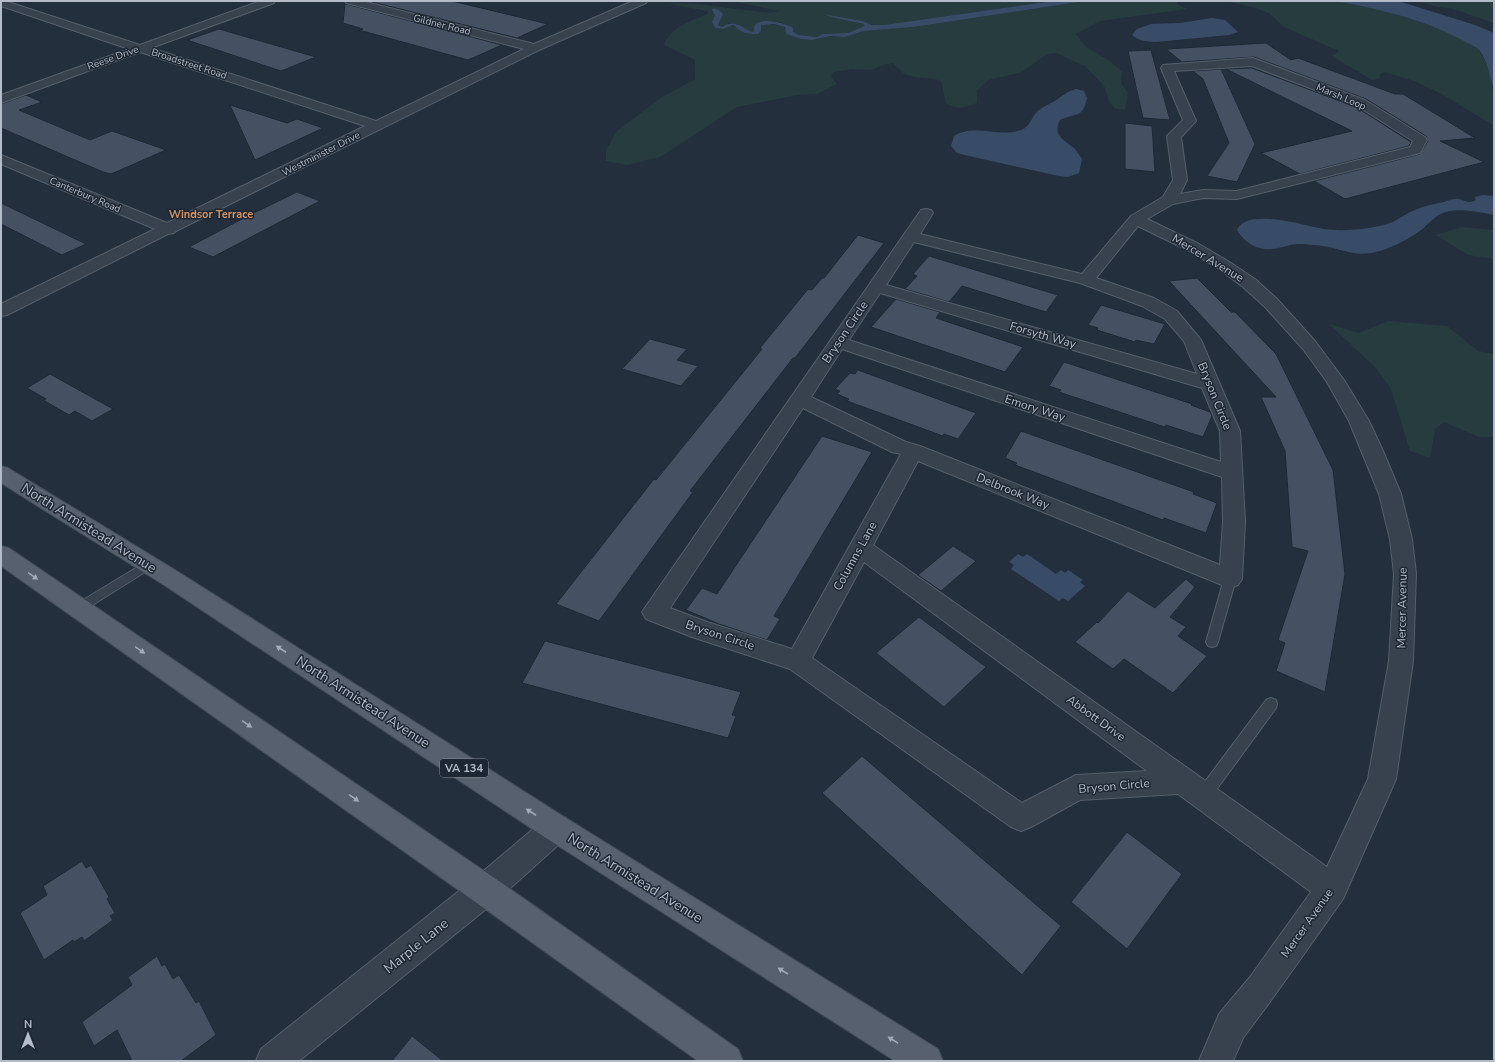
<svg xmlns="http://www.w3.org/2000/svg" width="1495" height="1062" font-family="'Nunito Sans',sans-serif">
<rect width="100%" height="100%" fill="#242f3e"/>
<path fill="#263c3f" d="M732,1H1053L883,25C866,25 844,18 826,15L835,18L864,24L866,26L848,33L823,34L817,37L799,35L792,32L793,28C783,21 765,18 755,25L753,32C741,30 736,17 722,27L718,25L723,14L719,10L714,9L713,10L715,15L712,22L715,28L723,29L732,25L737,27L741,31L758,34L760,31L761,25C769,23 777,25 785,27L786,34L801,39L812,40L830,36L845,37L863,31L913,27L1086,1H1179L1177,4L1187,9L1100,21L1076,34L1086,47L1110,61L1122,72L1121,83L1128,93L1125,110L1114,108L1110,103L1104,86L1085,66L1056,53L1047,54L1022,72L989,80L977,90V103C965,107 957,111 946,103L941,81C930,76 917,80 905,74C901,72 897,67 893,63L883,65L871,70L852,69L834,72L831,76L837,84L817,94L797,95L737,107L660,157L627,165L606,161V150L617,131L662,97L695,79V60L664,45C670,27 692,21 707,14L708,11L669,4C697,1 725,9 754,11C762,12 771,14 779,11Z
M1225,1C1260,1 1300,0 1334,1C1369,4 1404,17 1437,28C1445,31 1474,44 1479,51C1495,73 1494,100 1494,126L1442,94L1414,81L1384,72L1379,75L1380,78L1372,80L1332,56L1339,51L1284,27L1269,13L1256,8Z
M1417,1H1494V23L1450,8L1437,7Z
M1462,227L1494,230V259L1468,255L1436,235Z
M1388,321L1447,326L1478,351L1494,354V437H1479L1444,422L1435,429L1430,458L1410,451L1391,389L1376,368L1329,324L1359,333Z"/>
<path fill="#394c67" d="M1053,1H1086L913,27L863,31L845,37L830,36L812,40L801,39L786,34L785,27L774,24L761,25V31L758,34C753,34 745,34 741,31C737,29 737,27 733,25L723,29L715,28L712,22L715,15L712,10L714,8L719,10L723,14L718,25L722,27C737,18 741,29 753,32C754,30 754,27 755,25C760,17 786,23 793,28V32L799,35L817,37L823,34L848,33L865,26L864,24L835,18L823,14L862,21L872,25H884Z
M1335,1H1398L1475,25L1494,33V90C1490,77 1488,61 1479,50C1476,47 1470,44 1466,42C1426,20 1380,9 1335,1Z
M1212,18L1225,20L1238,32L1229,35L1155,42C1147,41 1138,41 1132,35L1137,29L1151,24L1180,23Z
M1076,89L1084,91L1087,98C1082,120 1076,112 1060,120C1052,135 1064,140 1074,148C1077,151 1079,155 1082,159L1079,173L1068,177L1059,176L969,156L957,153L951,146L954,136C974,123 999,138 1021,130C1031,127 1031,116 1039,110C1044,106 1050,104 1055,101C1062,96 1068,91 1076,89Z
M1483,195L1494,196V215C1479,212 1460,208 1445,212C1435,215 1429,224 1421,230C1409,239 1386,251 1371,253C1352,257 1333,245 1314,245C1306,244 1295,243 1287,246C1277,248 1271,251 1260,248C1250,246 1242,238 1237,230C1247,207 1305,226 1324,229C1342,232 1376,229 1393,222C1400,218 1407,213 1415,210C1424,206 1434,204 1444,202C1448,201 1454,198 1459,199C1466,201 1469,204 1476,200L1475,197Z
M1018,554L1023,557L1027,554L1056,574L1061,570L1065,573L1068,570L1083,580L1080,582L1085,586L1068,601L1063,598L1059,601L1011,569L1014,565L1009,562Z"/>
<path fill="#455162" stroke="#1f2835" d="M368,1H452L548,24L517,38Z
M345,4H346L502,45L468,60L359,30L363,29L343,23Z
M219,29L316,57L281,71L187,40Z
M1266,43L1291,60L1298,58L1395,94H1403L1475,138L1440,141L1484,162L1345,199L1314,181L1420,154L1428,141L1426,136L1366,99L1254,57L1182,62L1166,49Z
M1151,50L1170,120L1143,118L1128,51Z
M1252,68L1356,107L1411,142L1409,146L1300,174L1261,153L1352,131L1226,69Z
M1221,69L1255,144L1237,182L1207,176L1229,143L1203,79L1193,71Z
M26,95L42,102L19,110L90,140L112,131L166,150L111,174L103,172L1,128V104Z
M230,105L287,123L297,119L323,128L255,160Z
M1125,123L1152,126L1155,172L1125,169Z
M297,192L320,201L213,257L189,247L257,211H258Z
M1,203L86,244L62,255L1,224Z
M858,235L884,243L795,358H793L690,491L693,492L599,621L556,604L654,479L656,480L762,349L760,348L808,289L812,290L822,278H824Z
M929,256L1058,295L1046,312L962,286L949,302L905,289L917,276L913,274Z
M1197,278L1231,312H1235L1276,354L1333,470L1345,574L1325,692L1276,671L1285,643L1278,640L1308,551L1292,547L1285,451L1261,397H1276L1169,281Z
M896,299L940,312L936,318L1023,347L1005,372L871,327Z
M1101,305L1165,324L1154,344L1136,340L1135,342L1097,330L1098,328L1088,325Z
M650,339L687,349L677,360L698,366L681,386L622,369Z
M1064,362L1192,404L1191,405L1210,412L1212,416L1203,437L1166,425L1165,427L1059,392L1061,390L1049,386Z
M858,370L976,413L958,439L944,434L943,436L847,401L849,399L837,394L840,391L835,389L850,373L855,374Z
M50,374L113,409L92,421L75,411L69,415L43,400L46,399L27,388Z
M1021,431L1194,492L1193,494L1217,503L1206,533L1164,518L1163,520L1015,465L1017,463L1005,458Z
M822,436L872,452L774,616L780,619L767,640L719,624L686,610L702,588L717,594Z
M953,546L976,561L941,591L918,575Z
M1186,579L1195,587L1170,617L1186,627L1178,636L1207,656L1173,693L1124,659L1113,669L1075,642L1097,622L1098,623L1128,591L1155,608Z
M919,617L986,667L944,707L876,653Z
M545,641L741,692L732,715L736,716L728,738L522,683Z
M862,756L1061,926L1022,975L822,793Z
M1127,832L1182,874L1127,949L1071,902Z
M82,861L86,868L91,865L109,897L107,899L115,913L110,916L113,920L84,941L82,937L74,942L73,940L44,960L20,913L47,895L43,886Z
M157,956L162,966L165,964L173,979L179,975L196,1003L199,1001L216,1035L181,1061H132L117,1030L94,1046L82,1022L132,985L128,977Z
M412,1036L443,1061H392Z"/>
<g fill="none" stroke-linecap="round" stroke-linejoin="round">
<g stroke="#565f6c" stroke-width="2">
<path id="lane" d="M149,560L153,561L155,564L153,567L83,611L79,613L75,611L73,608L75,605Z
M1230,575L1234,576L1236,579L1218,642L1216,646L1212,647L1208,646L1206,642L1224,579L1226,576Z
M1271,698L1276,700L1277,704L1276,708L1208,801L1203,802L1198,801L1196,796L1198,791L1266,700Z"/>
</g>
<g stroke="#565f6c" stroke-width="2">
<path id="street" d="M1,1H5L140,45L260,1H275L274,3L151,48L376,121L524,49L346,3L345,1H362L534,44L633,1H647L646,3L539,50L176,231L174,233L168,234L7,315L1,316V304L155,229L1,164V155L167,223L365,126L140,52L1,103V95L129,49L1,6Z
M1253,58L1365,100L1425,137L1427,140L1420,153L1237,199L1203,198L1173,204L1147,219L1199,244L1231,263L1255,279L1277,299L1315,341L1344,380L1369,421L1383,451L1401,494L1412,539L1416,574L1413,661L1396,779L1343,899L1272,999L1243,1038L1233,1061H1199L1219,1014L1250,977L1311,892L1178,794L1080,800L1031,827L1021,831L1011,827L790,669L692,637L646,619L642,612L921,210L926,209L931,210L933,213L920,234L1082,274L1131,216L1163,197L1173,180L1167,136L1183,120L1161,68L1163,65ZM1252,66L1357,106L1413,141L1410,147L1237,191L1203,190L1180,194L1187,180L1181,137L1196,121L1174,71ZM1138,226L1187,250L1219,269L1243,287L1265,307L1303,349L1327,382L1349,421L1379,494L1390,539L1394,574L1389,661L1368,779L1327,867L873,545L918,461L1222,585L1230,588L1238,585L1242,579L1245,522L1240,431L1201,340L1177,311L1154,298L1096,278ZM914,242L1080,283L1142,306L1165,319L1184,341L1197,374L886,285ZM880,293L1202,388L1220,431L1221,462L849,340ZM842,349L1222,477L1223,522L1220,565L920,446L906,442L811,397ZM803,408L892,452L901,454L792,649L707,622L670,608ZM864,562L1147,771L1076,775L1022,803L812,658Z
M556,814L566,818L570,828L566,838L496,901L299,1061H256L261,1049L474,879L546,818Z"/>
</g>
<g stroke="#414a57" stroke-width="2">
<path id="primary" d="M1,466L8,468L180,573L566,818L938,1049L943,1061H895L546,838L164,585L1,483Z
M1,546L9,548L496,879L738,1049L743,1061H698L474,901L1,566Z"/>
</g>
<use href="#lane" fill="#38414e" fill-rule="evenodd"/>
<use href="#street" fill="#38414e" fill-rule="evenodd"/>
<use href="#primary" fill="#56606e" fill-rule="evenodd"/>
</g>
<defs><path id="oneway-solid" d="M-6-.8H1V-3.2L6.5 0L1 3.2V.8H-6Z"/></defs>
<g fill="#a1aab7">
<use href="#oneway-solid" transform="translate(33 576) rotate(35)"/>
<use href="#oneway-solid" transform="translate(281 649) rotate(-147)"/>
<use href="#oneway-solid" transform="translate(140 650) rotate(34)"/>
<use href="#oneway-solid" transform="translate(247 724) rotate(35)"/>
<use href="#oneway-solid" transform="translate(354 798) rotate(35)"/>
<use href="#oneway-solid" transform="translate(531 812) rotate(-147)"/>
<use href="#oneway-solid" transform="translate(783 971) rotate(-148)"/>
<use href="#oneway-solid" transform="translate(893 1040) rotate(-148)"/>
</g>
<g text-anchor="middle" dominant-baseline="central" stroke-width="3" stroke-linejoin="round" paint-order="stroke">
<g font-size="10" fill="#b4bcc9" stroke="#1d2633">
<text transform="translate(442 25) rotate(14)">Gildner Road</text>
<text transform="translate(113 58) rotate(-20)">Reese Drive</text>
<text transform="translate(189 64) rotate(18)">Broadstreet Road</text>
<text transform="translate(1341 97) rotate(23)">Marsh Loop</text>
<text transform="translate(321 154) rotate(-27)">Westminister Drive</text>
<text transform="translate(85 195) rotate(23)">Canterbury Road</text>
</g>
<g font-size="11" font-weight="bold" fill="#d59563" stroke="#1d2633">
<text x="211" y="214">Windsor Terrace</text>
</g>
<rect fill="#1d2633" stroke="#878f9c" stroke-width="1" x="440" y="759" width="48" height="18" rx="3"/>
<g font-size="11" font-weight="bold" fill="#b4bcc9">
<text x="464" y="768">VA 134</text>
</g>
<g font-size="12" fill="#b4bcc9" stroke="#1d2633">
<text transform="translate(1208 258) rotate(31)">Mercer Avenue</text>
<text transform="translate(845 332) rotate(-56)">Bryson Circle</text>
<text transform="translate(1043 335) rotate(16)">Forsyth Way</text>
<text transform="translate(1215 396) rotate(68)">Bryson Circle</text>
<text transform="translate(1035 408) rotate(18)">Emory Way</text>
<text transform="translate(1013 491) rotate(22)">Delbrook Way</text>
<text transform="translate(855 556) rotate(-61)">Columns Lane</text>
<text transform="translate(1402 608) rotate(-89)">Mercer Avenue</text>
<text transform="translate(720 635) rotate(18)">Bryson Circle</text>
<text transform="translate(1096 718) rotate(36)">Abbott Drive</text>
<text transform="translate(1114 786) rotate(-5)">Bryson Circle</text>
<text transform="translate(1307 923) rotate(-55)">Mercer Avenue</text>
</g>
<g font-size="14" fill="#b4bcc9" stroke="#1d2633">
<text transform="translate(89 528) rotate(32)">North Armistead Avenue</text>
<text transform="translate(363 702) rotate(33)">North Armistead Avenue</text>
<text transform="translate(635 878) rotate(32)">North Armistead Avenue</text>
<text transform="translate(416 946) rotate(-39)">Marple Lane</text>
</g>
</g>
<rect width="1495" height="1062" fill="none" stroke="#b4bcc9" stroke-width="4"/>
<g transform="translate(28 1034)" stroke="#1d2633" stroke-width="3" paint-order="stroke">
<path d="M0-3L7 15L0 10L-7 15Z" fill="#b4bcc9"/>
<text y="-6" font-size="11" font-weight="bold" text-anchor="middle" fill="#b4bcc9">N</text>
</g>
</svg>
